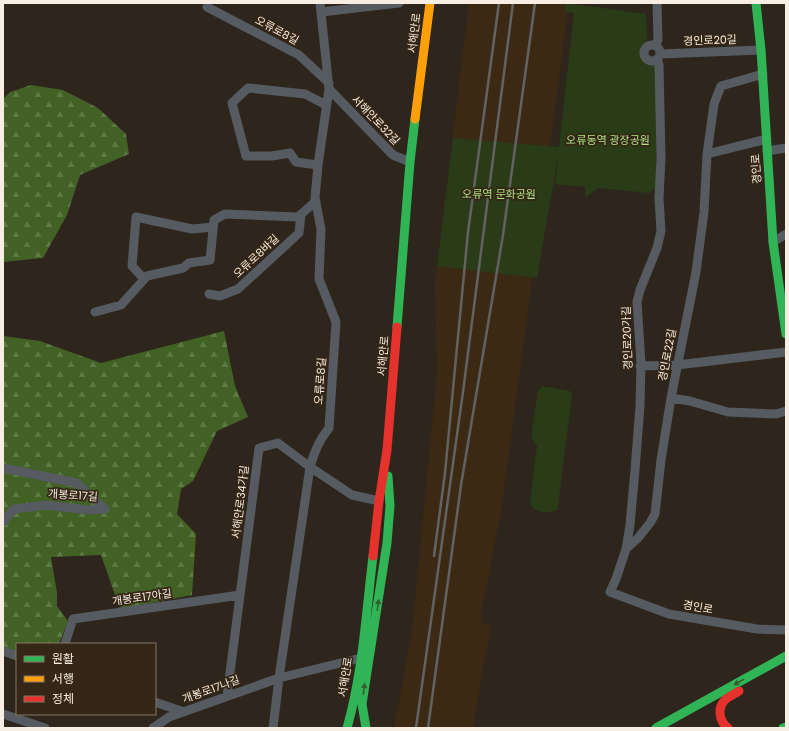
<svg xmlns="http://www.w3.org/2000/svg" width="789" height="731" font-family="Poppins,'Noto Sans KR',sans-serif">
<defs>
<pattern id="forest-firs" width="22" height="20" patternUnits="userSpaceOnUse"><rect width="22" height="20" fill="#416224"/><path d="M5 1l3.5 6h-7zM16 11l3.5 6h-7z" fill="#5d7944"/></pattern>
</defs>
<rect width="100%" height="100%" fill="#2e251c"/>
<path fill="#3c2914" d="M469,3H569L502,505L481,615L483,624H491L473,728H394L412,632L437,374L435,284Z"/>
<path fill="url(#forest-firs)" d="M31,85L63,90L98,108L126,134L129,154L80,175L67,215L43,258L3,262V99L10,92Z
M224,331L235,386L248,417L217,431L193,481L181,489L177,514L196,534L192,595L120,609L101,555L51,557L57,593V606L68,621L59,644H17V656L3,651V336L40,341L101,363Z"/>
<path fill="#293b17" d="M566,3L646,14L647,43C646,45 644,46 642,48C636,58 647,65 656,66V188L649,193L598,188L591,193L587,197L585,195V187L555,184L558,157L537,278L437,266L453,138L559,147L574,13L565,12Z
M542,386L570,391L572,395L558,505V509C551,515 531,513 530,502L537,446L531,437L538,391Z"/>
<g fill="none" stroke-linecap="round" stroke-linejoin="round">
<path stroke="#555b61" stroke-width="9" d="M207,7L299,55L329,83
M321,12L399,3
M655,45L658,40L657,3
M644 53a8 8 0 1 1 16 0a8 8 0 1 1-16 0Z
M660,54L761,50
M655,60L659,64L661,158L659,198L661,231L657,248L640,290L637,302L641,363L640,406L635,470L630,525L626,549L616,579L610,592L669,614L757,629L786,630
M329,89L393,155L410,162
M767,151L786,148
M707,154L767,139
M318,165L296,162L290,153L272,156H246L232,103L248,88L305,94L326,105
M773,242L786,234
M144,279L132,266L136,217L192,229L213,227
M209,294L220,296L238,289L299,233L301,214
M95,312L121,305L147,276L183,268L189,263L210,260L214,220L225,214L298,217L316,201
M640,366L677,365L786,352
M671,398L690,401L728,412L776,414L786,411
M3,468L77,483L105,509L88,510L47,505L14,509L3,522
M626,549L638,538L650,523L655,514L661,460L671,398L696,272L704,212L707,154L714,104L721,86L763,74
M65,644L73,619L240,595
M3,651L17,656
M227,696L259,448L278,443L310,467L352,495L379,501
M155,702L184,712
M3,714L45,728
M153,728L169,717L279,678L361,658
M273,728L279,678L310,467C314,452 319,440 329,428L336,322L319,279L321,229L315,198L318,165L329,89L320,3"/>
<path stroke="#30b455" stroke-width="9" d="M756,3L761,50L773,242L786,334
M397,327L410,162L415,119
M347,728C363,672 366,613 373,556
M366,728L362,704L387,543L390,506L388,476
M656,728L786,656
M783,728L786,727"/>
<path stroke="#ff9f0a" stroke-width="9" d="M415,119L430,3"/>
<path stroke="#e5322d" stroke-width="9" d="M373,556L379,501L387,450L397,327
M728,728C719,721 717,708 725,700C729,696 735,694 739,691"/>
<path stroke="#636262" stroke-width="2.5" d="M434,556L445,473L468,232L499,3
M416,728L463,392L513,3
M428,728L461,485L503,235L535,3"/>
</g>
<defs><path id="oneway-solid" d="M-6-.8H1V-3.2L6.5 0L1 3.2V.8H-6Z"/></defs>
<g fill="#335f2f">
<use href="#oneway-solid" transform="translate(378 605) rotate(-82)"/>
<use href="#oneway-solid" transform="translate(739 682) rotate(151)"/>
<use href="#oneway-solid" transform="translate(364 689) rotate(-83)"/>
</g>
<g text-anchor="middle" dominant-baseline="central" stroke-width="3.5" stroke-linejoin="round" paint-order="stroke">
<g font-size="11" fill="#f7ede2" stroke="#352615">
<text transform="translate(277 30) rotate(28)">오류로8길</text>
<text transform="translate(414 33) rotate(-83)">서해안로</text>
<text transform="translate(710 40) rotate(-2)">경인로20길</text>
<text transform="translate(376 120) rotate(46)">서해안로32길</text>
<text transform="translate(756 169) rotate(-94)">경인로</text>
<text transform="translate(256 256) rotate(-43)">오류로8바길</text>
<text transform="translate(627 338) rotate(-92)">경인로20가길</text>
<text transform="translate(667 355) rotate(-79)">경인로22길</text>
<text transform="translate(383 356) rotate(-85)">서해안로</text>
<text transform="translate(320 381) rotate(-86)">오류로8길</text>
<text transform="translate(73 495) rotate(4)">개봉로17길</text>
<text transform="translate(240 502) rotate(-83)">서해안로34가길</text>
<text transform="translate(142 597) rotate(-8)">개봉로17아길</text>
<text transform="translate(698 607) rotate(10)">경인로</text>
<text transform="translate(345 677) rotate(-81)">서해안로</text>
<text transform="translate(211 689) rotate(-20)">개봉로17나길</text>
</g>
<g font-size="11" fill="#ace585" stroke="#352615">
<text x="608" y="140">오류동역 광장공원</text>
<text x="499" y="194">오류역 문화공원</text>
</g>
</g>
<rect width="789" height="731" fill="none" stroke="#f7ede2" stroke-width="8"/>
<rect x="16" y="643" width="140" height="72" fill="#352615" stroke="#837667"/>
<rect x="24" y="656" width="20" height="6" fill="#30b455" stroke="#837667"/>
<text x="52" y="663" font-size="12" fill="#f7ede2">원활</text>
<rect x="24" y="676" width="20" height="6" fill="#ff9f0a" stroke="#837667"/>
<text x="52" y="683" font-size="12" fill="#f7ede2">서행</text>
<rect x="24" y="696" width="20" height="6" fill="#e5322d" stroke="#837667"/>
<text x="52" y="703" font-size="12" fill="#f7ede2">정체</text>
</svg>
